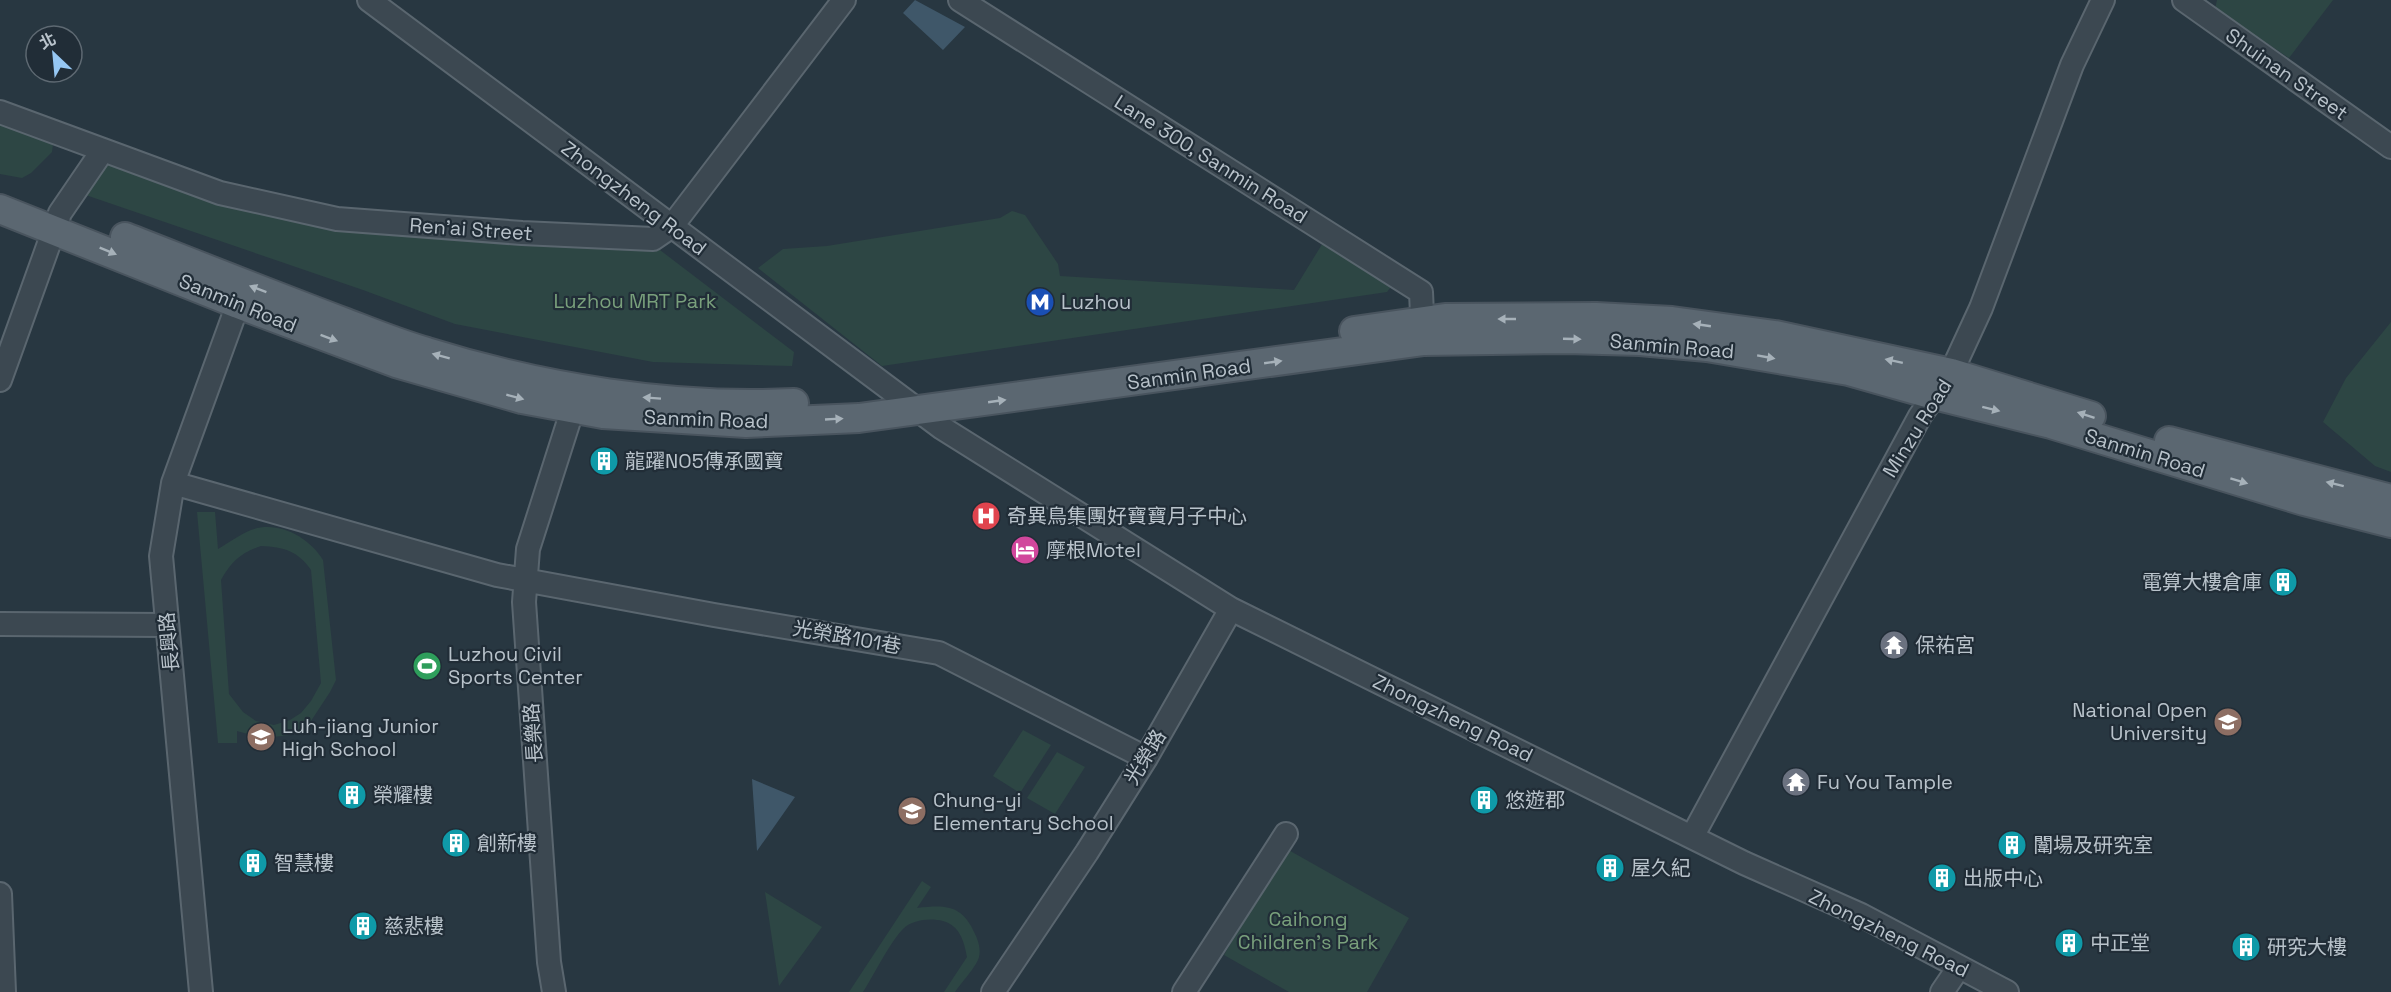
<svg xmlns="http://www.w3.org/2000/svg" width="2391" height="992" font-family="'Space Grotesk','Noto Sans TC',sans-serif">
<rect width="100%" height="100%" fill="#283741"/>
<path fill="#2d4644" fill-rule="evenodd" d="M2217,0H2333L2289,58L2215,9Z
M0,117L49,138L53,144L52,152L31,173L22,178L0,174Z
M103,150L235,196L656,247L794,352L792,366L653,362L455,324L363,290L74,191Z
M1012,211L1025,215L1058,264L1060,276L1294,290L1324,241L1393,284L1387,292L882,366L758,268L783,249L827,246L1000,218Z
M2391,322V472L2375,466L2323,422L2346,378Z
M197,512H215L218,549C228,543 239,535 251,530C278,520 309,537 323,560L336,680L330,692L311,721L292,735L262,738L237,731V743H218ZM261,546C284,547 298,551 311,570L321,683L311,701L301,713L290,720L274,725L256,721L243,712L229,694L221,580C232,561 241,553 261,546Z
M1023,730L1051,745L1020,793L993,776Z
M1057,752L1085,767L1055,814L1027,798Z
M1285,848L1409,918L1367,992H1289L1224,955Z
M922,881L931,887L917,908C945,905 962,904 975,934C978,940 981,949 979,957C977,966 961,983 955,992H944L967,957C964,941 960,926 943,921C931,918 913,919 903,929C890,942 874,975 863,992H849Z
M765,892L822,927L779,986Z"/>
<path fill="#3f5769" d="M915,0L965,27L943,50L903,13Z
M752,779L795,797L757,851Z"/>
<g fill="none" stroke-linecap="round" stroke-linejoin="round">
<g stroke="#5a666f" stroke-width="26">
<path id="minor" d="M369,0L942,428L1231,609L1744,863L1861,915L2007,992
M960,0L1421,292L1423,336
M2184,0L2391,147
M0,112L220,193L337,219L522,233L653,239L672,226L844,0
M0,380L60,213L103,150
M173,483L497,575L714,615L939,653L1146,758
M0,624L167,625
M1692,837L1920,416L1951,373L1981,308L2072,65L2103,0
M0,894L4,992
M201,992L161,556L173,483L238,304
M554,992L549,962L524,602L528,549L573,408
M993,992L1087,852L1146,758L1231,609
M1184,992L1286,834
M1942,992L1959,967"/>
</g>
<g stroke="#49545e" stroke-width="32">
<path id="major" d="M0,209L238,304L396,363L522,399L603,414L746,423L859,418L1424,341L1566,339L1640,341L1707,347L1849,371L1934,395L2051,424L2304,501L2391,523
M125,237C199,266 272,295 346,323C372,333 399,344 427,352C542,388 673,409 794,403
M1354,331L1445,318L1596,317L1672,321L1775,335L1951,373L2091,416
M2169,441L2391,499"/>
</g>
<use href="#minor" stroke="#3c4851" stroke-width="22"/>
<use href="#major" stroke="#5b6771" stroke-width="28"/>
</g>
<defs><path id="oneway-solid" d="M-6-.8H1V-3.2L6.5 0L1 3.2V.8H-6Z" transform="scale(1.5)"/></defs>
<g fill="#a6b1b9">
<use href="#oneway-solid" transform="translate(108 251) rotate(22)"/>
<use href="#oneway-solid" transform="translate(258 289) rotate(-159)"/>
<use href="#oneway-solid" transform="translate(1507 319) rotate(180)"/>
<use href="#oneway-solid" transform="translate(1702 325) rotate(-172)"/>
<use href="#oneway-solid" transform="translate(329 338) rotate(20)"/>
<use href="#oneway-solid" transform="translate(1572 339) rotate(2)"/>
<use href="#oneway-solid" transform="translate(441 356) rotate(-165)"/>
<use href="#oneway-solid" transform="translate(1766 357) rotate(10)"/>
<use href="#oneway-solid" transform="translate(1894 361) rotate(-168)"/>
<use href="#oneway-solid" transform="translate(1273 362) rotate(-8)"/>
<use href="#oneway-solid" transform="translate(515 397) rotate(15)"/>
<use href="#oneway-solid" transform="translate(652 398) rotate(-176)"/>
<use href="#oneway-solid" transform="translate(997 401) rotate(-8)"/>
<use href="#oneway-solid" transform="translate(1991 409) rotate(14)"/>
<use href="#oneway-solid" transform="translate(2086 415) rotate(-162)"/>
<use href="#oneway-solid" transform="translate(834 419) rotate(-3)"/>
<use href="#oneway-solid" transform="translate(2239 481) rotate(17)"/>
<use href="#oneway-solid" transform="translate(2335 484) rotate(-166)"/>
</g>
<defs>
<g id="metro-disc" transform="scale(1.5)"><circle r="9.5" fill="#1a4fb4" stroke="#212d37"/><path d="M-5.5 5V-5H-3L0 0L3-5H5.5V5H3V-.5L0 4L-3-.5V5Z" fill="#fff"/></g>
<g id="building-disc" transform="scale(1.5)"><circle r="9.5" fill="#0f9aa8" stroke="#212d37"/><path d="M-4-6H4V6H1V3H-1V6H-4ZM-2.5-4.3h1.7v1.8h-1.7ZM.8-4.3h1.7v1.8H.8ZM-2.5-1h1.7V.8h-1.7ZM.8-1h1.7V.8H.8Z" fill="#fff"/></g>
<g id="hospital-disc" transform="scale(1.5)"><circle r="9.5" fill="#e0444e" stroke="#212d37"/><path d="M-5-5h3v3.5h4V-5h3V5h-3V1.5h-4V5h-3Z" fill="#fff"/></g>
<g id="hotel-disc" transform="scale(1.5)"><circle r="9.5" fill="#d1479c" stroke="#212d37"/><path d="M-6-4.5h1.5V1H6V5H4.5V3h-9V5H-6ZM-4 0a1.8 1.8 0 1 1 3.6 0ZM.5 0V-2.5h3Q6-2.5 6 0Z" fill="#fff"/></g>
<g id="temple-disc" transform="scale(1.5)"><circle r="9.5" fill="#6b7280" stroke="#212d37"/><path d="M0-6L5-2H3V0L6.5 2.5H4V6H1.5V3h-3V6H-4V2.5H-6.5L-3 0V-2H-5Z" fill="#fff"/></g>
<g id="stadium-disc" transform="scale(1.5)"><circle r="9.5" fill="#2e9e5b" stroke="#212d37"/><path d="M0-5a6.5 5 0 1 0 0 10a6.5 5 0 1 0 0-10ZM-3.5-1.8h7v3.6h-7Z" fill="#fff"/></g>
<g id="university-disc" transform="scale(1.5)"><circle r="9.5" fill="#8d6e63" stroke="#212d37"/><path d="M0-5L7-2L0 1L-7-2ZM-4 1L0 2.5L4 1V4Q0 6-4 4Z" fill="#fff"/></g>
<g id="school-disc" transform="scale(1.5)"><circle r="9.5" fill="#8d6e63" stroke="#212d37"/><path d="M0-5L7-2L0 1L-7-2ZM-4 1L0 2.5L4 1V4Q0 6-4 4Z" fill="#fff"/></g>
</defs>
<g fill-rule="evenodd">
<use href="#metro-disc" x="1040" y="302"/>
<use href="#building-disc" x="604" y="461"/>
<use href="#hospital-disc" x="986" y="516"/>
<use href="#hotel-disc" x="1025" y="550"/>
<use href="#building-disc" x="2283" y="582"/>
<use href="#temple-disc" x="1894" y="645"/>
<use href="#stadium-disc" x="427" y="666"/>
<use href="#university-disc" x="2228" y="722"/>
<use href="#school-disc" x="261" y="737"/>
<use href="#temple-disc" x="1796" y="782"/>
<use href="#building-disc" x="352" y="795"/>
<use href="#building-disc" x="1484" y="800"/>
<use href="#school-disc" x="912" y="811"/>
<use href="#building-disc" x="456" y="843"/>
<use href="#building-disc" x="2012" y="845"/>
<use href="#building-disc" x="253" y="863"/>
<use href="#building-disc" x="1610" y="868"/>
<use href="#building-disc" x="1942" y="878"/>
<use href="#building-disc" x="363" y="926"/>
<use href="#building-disc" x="2069" y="943"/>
<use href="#building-disc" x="2246" y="947"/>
</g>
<g text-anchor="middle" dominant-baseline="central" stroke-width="4.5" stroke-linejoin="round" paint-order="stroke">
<g font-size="20" fill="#b9c3cb" stroke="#212d37">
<text transform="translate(2287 74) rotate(35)">Shuinan Street</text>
<text transform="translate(1211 159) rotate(32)">Lane 300, Sanmin Road</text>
<text transform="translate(634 198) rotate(37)">Zhongzheng Road</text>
<text transform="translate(471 229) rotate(4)">Ren'ai Street</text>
<text transform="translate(238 303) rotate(22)">Sanmin Road</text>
<text transform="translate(1672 346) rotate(5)">Sanmin Road</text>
<text transform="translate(1189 374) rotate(-8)">Sanmin Road</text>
<text transform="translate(706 419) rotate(2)">Sanmin Road</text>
<text transform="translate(1917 428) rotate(-58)">Minzu Road</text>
<text transform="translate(2145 453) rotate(17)">Sanmin Road</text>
<text transform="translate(847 637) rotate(10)">光榮路101巷</text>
<text transform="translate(169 642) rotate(-95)">長興路</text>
<text transform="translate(1453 718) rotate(26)">Zhongzheng Road</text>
<text transform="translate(533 733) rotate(-94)">長樂路</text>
<text transform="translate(1145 757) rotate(-59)">光榮路</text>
<text transform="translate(1889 933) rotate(26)">Zhongzheng Road</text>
</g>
<g font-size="20" fill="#79a07c" stroke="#212d37">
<text x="635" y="301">Luzhou MRT Park</text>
<text x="1308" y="919">Caihong<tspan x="1308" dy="23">Children's Park</tspan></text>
</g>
<g font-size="20" fill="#b9c3cb" stroke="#212d37" text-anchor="start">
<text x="1061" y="302">Luzhou</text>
<text x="625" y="461">龍躍NO5傳承國寶</text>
<text x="1007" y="516">奇異鳥集團好寶寶月子中心</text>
<text x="1046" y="550">摩根Motel</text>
<text x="2262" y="582" text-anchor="end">電算大樓倉庫</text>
<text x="1915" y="645">保祐宮</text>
<text x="448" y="654">Luzhou Civil<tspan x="448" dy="23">Sports Center</tspan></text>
<text x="2207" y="710" text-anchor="end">National Open<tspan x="2207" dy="23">University</tspan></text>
<text x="282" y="726">Luh-jiang Junior<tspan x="282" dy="23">High School</tspan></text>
<text x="1817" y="782">Fu You Tample</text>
<text x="373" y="795">榮耀樓</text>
<text x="933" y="800">Chung-yi<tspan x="933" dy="23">Elementary School</tspan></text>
<text x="1505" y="800">悠遊郡</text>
<text x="477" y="843">創新樓</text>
<text x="2033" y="845">闈場及研究室</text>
<text x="274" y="863">智慧樓</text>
<text x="1631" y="868">屋久紀</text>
<text x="1963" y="878">出版中心</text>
<text x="384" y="926">慈悲樓</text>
<text x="2090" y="943">中正堂</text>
<text x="2267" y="947">研究大樓</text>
</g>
</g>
<g transform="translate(54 54) rotate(334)"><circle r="28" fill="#212d37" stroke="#5e6972" stroke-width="1.5"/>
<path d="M0-4.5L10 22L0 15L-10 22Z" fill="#96c7f3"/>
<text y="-9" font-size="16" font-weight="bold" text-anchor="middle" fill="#b9c3cb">北</text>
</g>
</svg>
